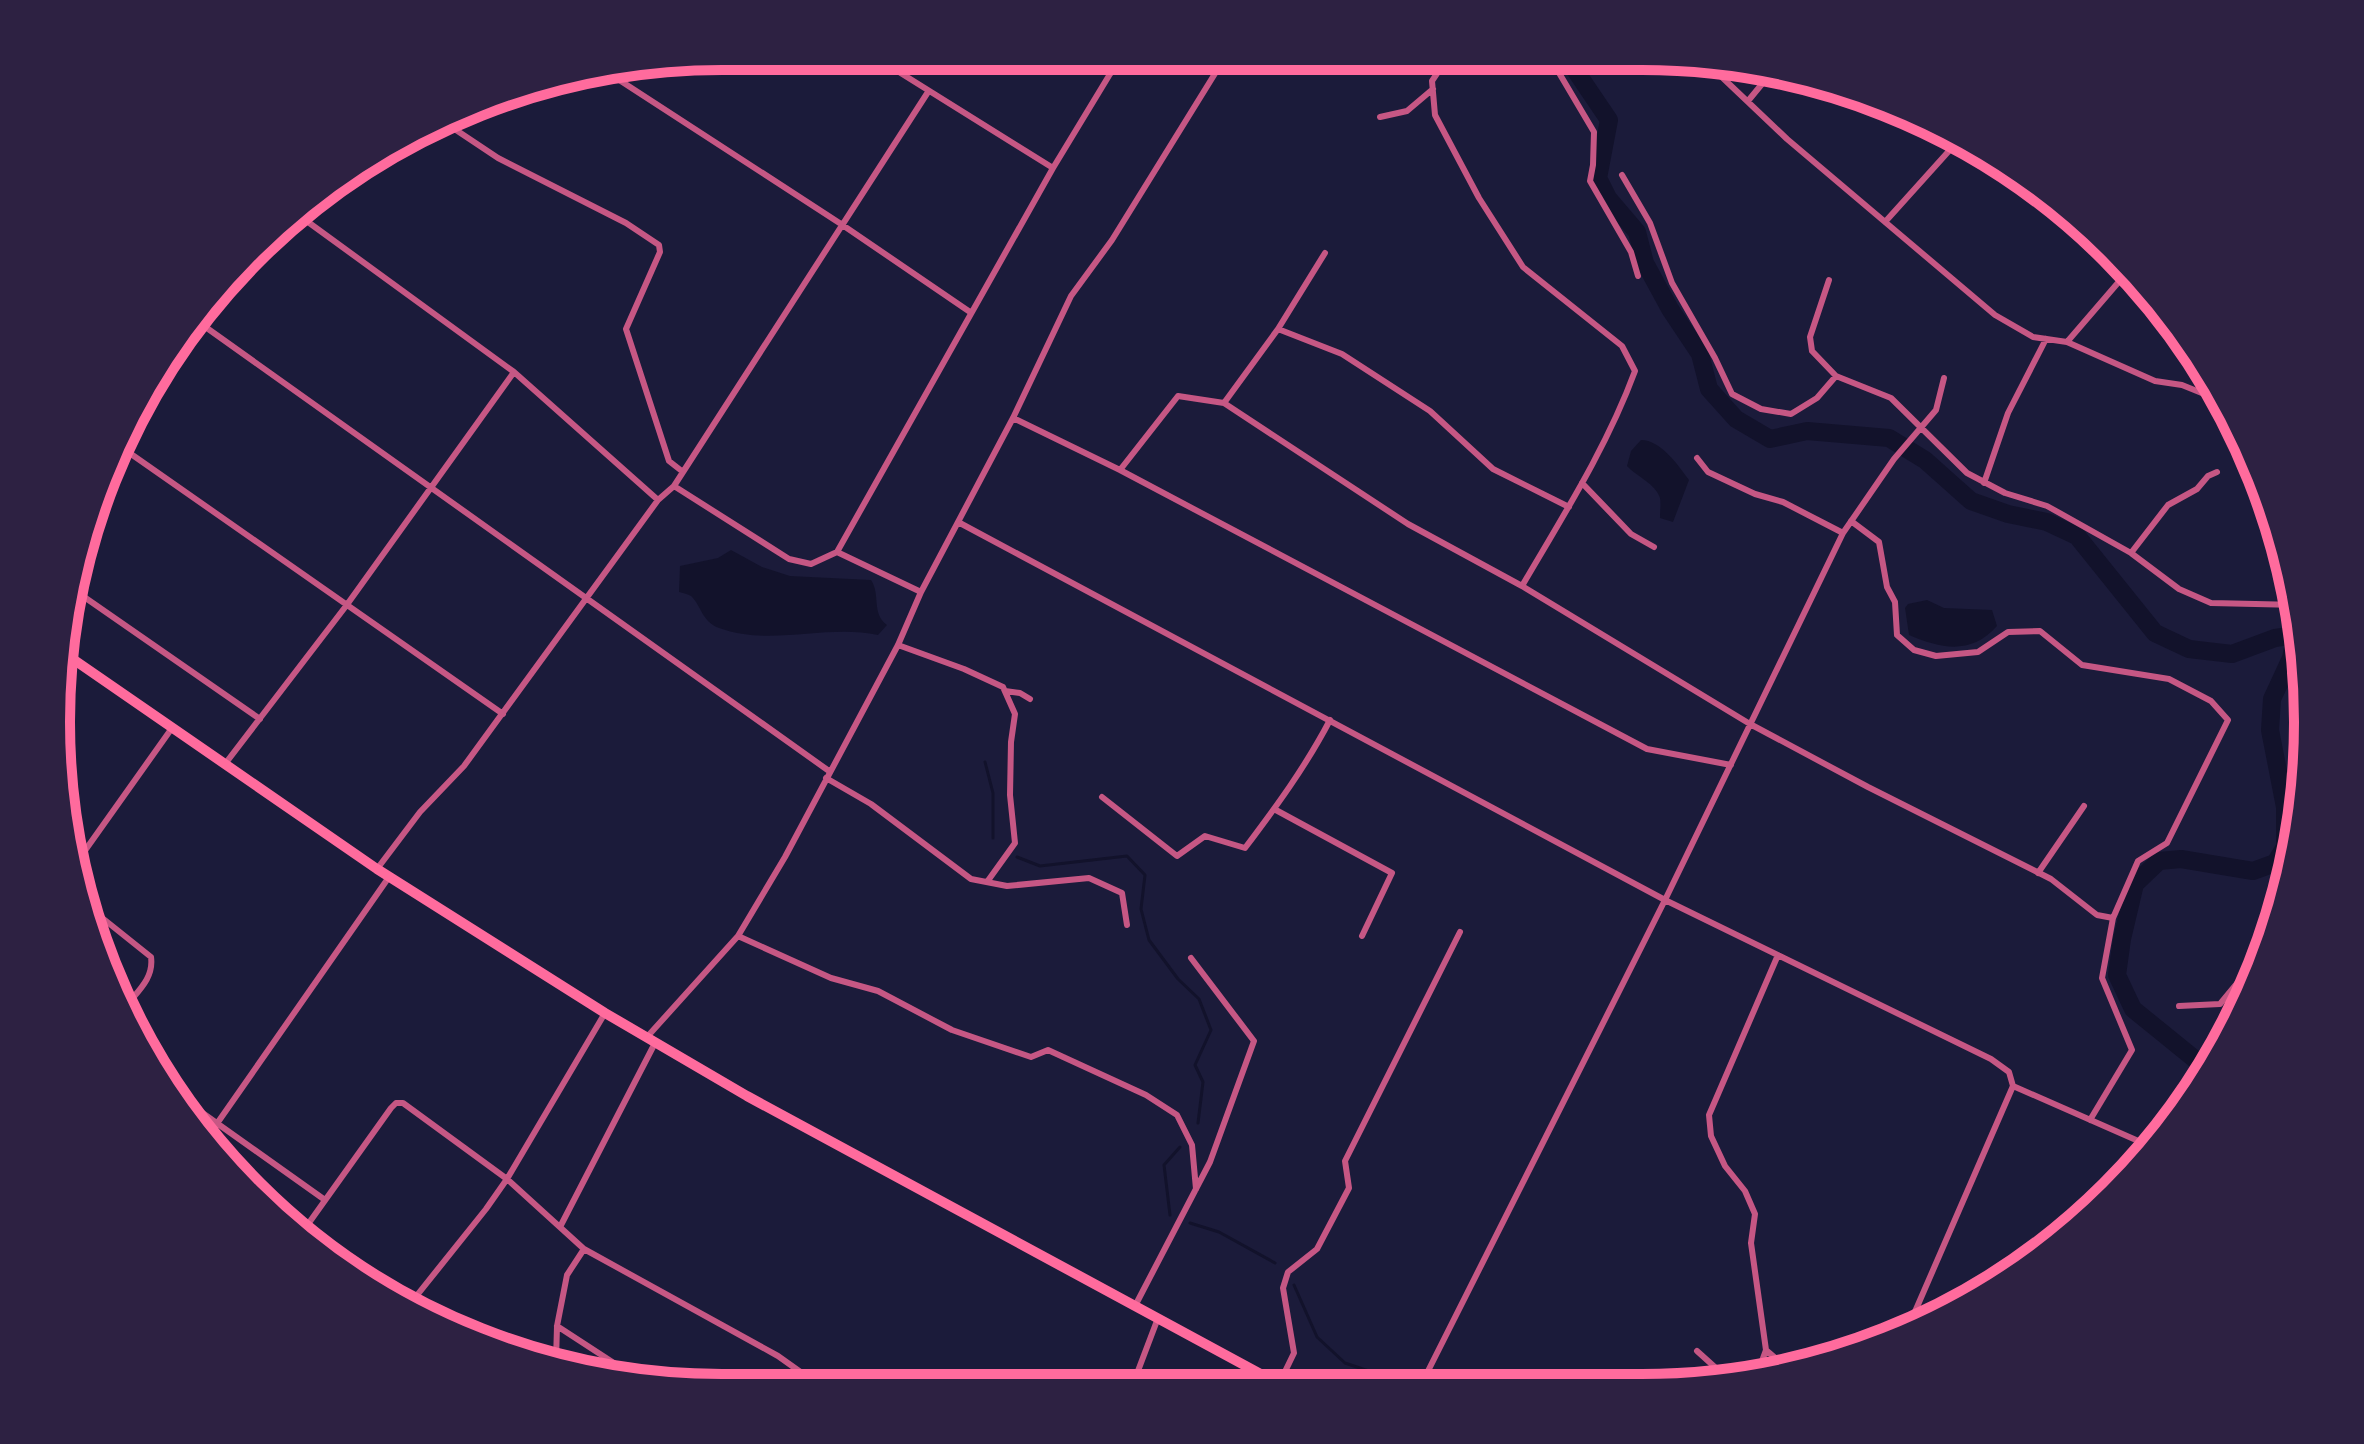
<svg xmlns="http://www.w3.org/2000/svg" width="2364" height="1444" font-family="'DejaVu Sans',sans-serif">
<rect width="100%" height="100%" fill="#1b1b3a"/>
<path fill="#12122b" d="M1641,440C1661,440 1678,465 1689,480L1673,522L1660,518C1660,512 1661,503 1660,498C1656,484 1636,476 1627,466L1631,451Z
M731,550L762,567L790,576L871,580C881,595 871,613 887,625L878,635C825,624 772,647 719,628C702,622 701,605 691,596C688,594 683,593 679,592L680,566L718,558Z
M1927,600L1944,608L1992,610L1997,626C1971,655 1942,649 1909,635L1905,608L1908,604Z"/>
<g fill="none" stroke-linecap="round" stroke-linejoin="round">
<path stroke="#12122b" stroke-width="3" d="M985,762L993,793V838
M1017,857L1040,866L1127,856L1145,875L1141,909L1149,940L1178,979L1199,999L1211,1030L1195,1065L1203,1082L1198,1123
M1170,1215L1164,1165L1180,1147
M1190,1223L1219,1232L1275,1263
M1294,1285L1317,1337L1345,1363L1410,1385"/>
<path stroke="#12122b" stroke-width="18" d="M1569,61L1609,120L1598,178L1608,198L1637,232L1645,263L1670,309L1700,354L1709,389L1736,419L1770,439L1807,431L1889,438L1925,460L1971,501L2008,514L2047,522L2077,536L2155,633L2189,649L2232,654L2275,638L2296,635L2291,658L2272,699L2270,730L2285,807V847L2275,863L2253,871L2181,859L2159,861L2135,884L2122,939L2117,975L2133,1009L2207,1069"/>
<path stroke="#c65784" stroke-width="6" d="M875,57L1053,168
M1083,58L1110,74
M1446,60L1432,81L1435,115L1479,198L1523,267L1622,346L1635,371C1607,447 1563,516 1522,586
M1552,61L1594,132L1593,165L1590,181L1631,252L1638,276
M1706,62L1787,139L1995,315L2033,337L2067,342L2155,381L2182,385L2224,402
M610,74L841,224L970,312
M1748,101L1771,73
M1380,117L1407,111L1433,89
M447,124L498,158L626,223L659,245L660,252L626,329L669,461L683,472
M1622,175L1650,223L1672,283L1715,358L1732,394L1761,409L1791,414L1817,398L1836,376
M2019,177L2125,274
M297,214L514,372L658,500
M1885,222L1957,142
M1829,280L1810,337L1812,351L1836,376L1891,398L1967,473L2005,493L2047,506L2131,553L2179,589L2211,603L2295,605
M197,321C408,470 618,622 829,771
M1278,329L1325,253
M2067,342L2129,270
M1224,403L1278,329L1342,354L1430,411L1493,469L1569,507
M1013,418L1120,470L1647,749L1731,765
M121,447L503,714
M1697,458L1708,472L1755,494L1783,502L1843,533
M1120,470L1178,396L1224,403L1408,524L1522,586L1750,724L1868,787L2051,879L2097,915L2113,918
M1582,483L1631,534L1654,547
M1984,483L2008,413L2046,339
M674,486L789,559L811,564L837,552L921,592
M1851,521L1879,542L1887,587L1895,602L1897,635L1914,650L1936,656L1978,652L2008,632L2040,631L2082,665L2169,679L2211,701L2228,720L2167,843L2138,861L2113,918L2102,978L2132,1050L2090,1120
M958,522L1665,900L1991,1059L2009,1072L2013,1086L2152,1147
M837,552L1053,168L1110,74L1124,58
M2131,553L2168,505L2197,489L2208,476L2217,472
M77,592L260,719
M898,645L964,669L1003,687L1015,714L1011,742L1010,795L1015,843L987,882
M2304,683L2298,749L2306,767
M1005,691L1020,693L1030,699
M225,764L346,606L514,372
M826,778L871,804L971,879L1007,886L1089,878L1122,893L1127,925
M1102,797L1177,856L1205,836L1245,848C1276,807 1306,766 1330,720
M1274,809L1392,873L1362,936
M79,859L172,728
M377,869L420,812L464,766L658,500L674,486L928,92
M2038,873L2084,806
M86,905L151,957C154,978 138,991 126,1006
M738,936L831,978L878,991L952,1030L1031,1057L1048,1050L1146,1095L1177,1115L1192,1145L1196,1189
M2179,1006L2220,1004L2258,958L2269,938
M647,1037L738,936L785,857L898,645L921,592L1013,418L1071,296L1112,240L1224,59
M166,1087L325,1200
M209,1135L389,877
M560,1227L655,1043
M301,1234L391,1108L396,1103H403L507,1179L584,1249L778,1356L816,1383
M410,1304L486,1209L507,1179L605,1013
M1135,1306L1210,1162L1254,1041L1191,958
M557,1326L643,1382
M1907,1330L2013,1086
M1766,1350L1786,1367
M1697,1351L1727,1378
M556,1361L557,1326L567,1275L584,1249
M1758,1372L1766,1350L1751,1243L1755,1214L1745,1191L1725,1166L1711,1136L1709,1115L1778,955
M1133,1384L1158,1318
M1279,1384L1294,1353L1283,1288L1288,1272L1317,1249L1349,1188L1345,1161L1460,932
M1425,1385L1428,1371L1665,900L1843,533L1894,459L1936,410L1944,378"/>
<path stroke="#ff6b9d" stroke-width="10" d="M67,655L377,869L605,1013L747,1096L1281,1385"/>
</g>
<path d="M0 0H2364V1444H0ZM722 70H1642A652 652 0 0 1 2294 722V722A652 652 0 0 1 1642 1374H722A652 652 0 0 1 70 722V722A652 652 0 0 1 722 70Z" fill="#2d2142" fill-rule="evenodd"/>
<path fill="none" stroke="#ff6b9d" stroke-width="10" d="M722 70H1642A652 652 0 0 1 2294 722V722A652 652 0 0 1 1642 1374H722A652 652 0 0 1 70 722V722A652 652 0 0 1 722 70Z"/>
</svg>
